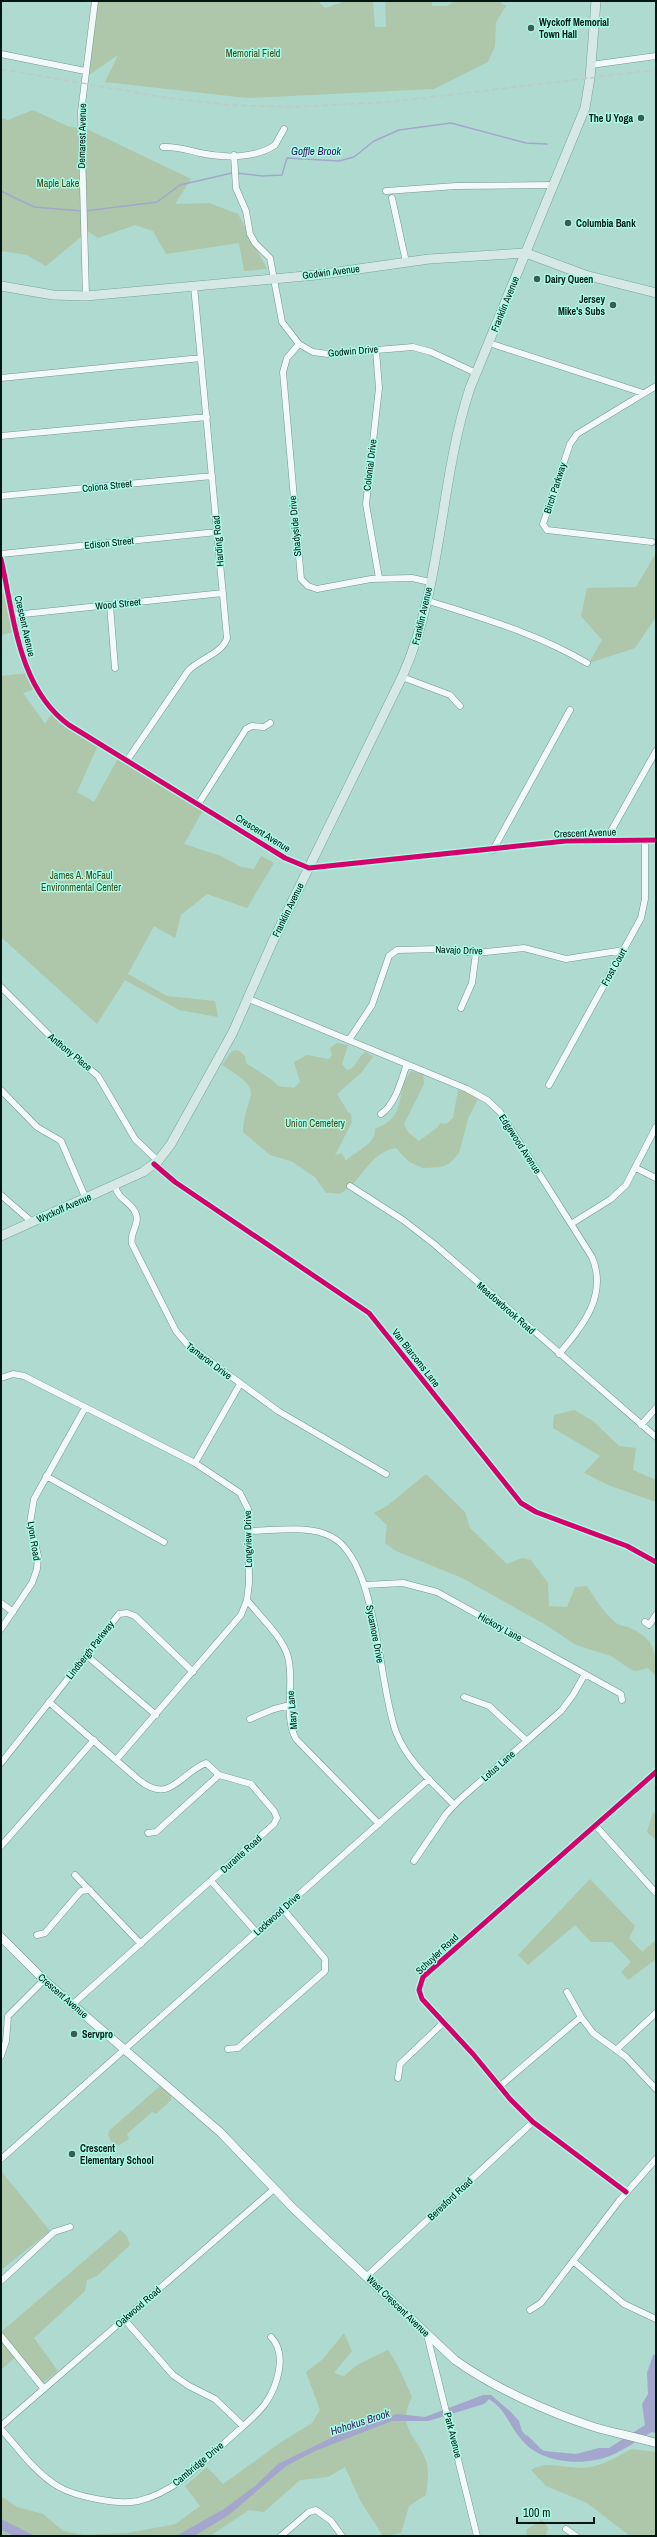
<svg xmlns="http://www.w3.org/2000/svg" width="657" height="2537" font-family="'Archivo Narrow',sans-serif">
<rect width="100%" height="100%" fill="#aedacf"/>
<path fill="#aec6aa" d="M94,1H318L325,8L346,1H373L375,27H386L385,1H432V6H447L455,1H499L506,6L496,22L495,46L488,62L434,89L247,98L105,82L118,55L86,77Z
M33,110L67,126L89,130L191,179L175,204L209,203L238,214L267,269L244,271L239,243L166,254L153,231L135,225L98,238L88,231L46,266L27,255L1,251V118L8,120Z
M656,553V617L635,648L589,663L602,640L581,616L587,588L636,587Z
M9,593L17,631L1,635V595Z
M29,673L35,689L23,693L45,724L52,713L99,743L77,792L94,802L121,753L205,807L184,844L221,856L241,867L254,869L261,856L274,863L247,908L207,894L181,915L175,938L154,926L128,974L167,996L215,1001L218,1017L179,1010L125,980L97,1024L1,937V676Z
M337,1043L348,1045L342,1064L347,1070C357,1069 357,1056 366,1052L373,1057L361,1073L337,1094L348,1112L351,1114L352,1122L335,1155L342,1153L346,1161C354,1152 377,1144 375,1129C410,1115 393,1093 411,1071L423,1074L424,1084L404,1124L408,1132L419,1141L438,1127L440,1123L446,1124L453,1118L458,1090L473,1094L478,1099L468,1119L459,1153L450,1163L442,1167L423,1168L409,1162L396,1148C369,1152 362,1182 341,1193C337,1195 331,1192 326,1193L315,1177L291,1161L270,1155L243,1132C245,1091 269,1094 222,1065L232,1051L238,1050L245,1056L246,1063L272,1080L278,1086L294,1088L300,1082L294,1062L307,1055L329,1059L332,1055L330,1048Z
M574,1410L593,1421L619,1446L636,1448L633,1470L656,1480V1502L608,1485L584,1473L600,1456L553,1428L554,1415Z
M426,1474L465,1512L470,1528L507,1564L522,1558L531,1560L548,1583L549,1606L567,1607L575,1587L587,1586C595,1599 604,1613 616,1623C619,1626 626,1626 630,1628C655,1639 656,1652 656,1676L648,1668L636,1671L630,1669L611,1656L576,1645L546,1625L462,1578L396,1551L385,1543L387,1525L374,1513L387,1506Z
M653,1812L656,1814V1840L647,1832Z
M590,1879L635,1926L629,1938L642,1952L656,1940V1959L628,1980L621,1972L631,1962L612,1942H591L575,1925L528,1965L518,1955Z
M160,2086L171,2093V2100L156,2114L152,2112L127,2134L129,2139L118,2146L111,2141L108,2135L110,2130Z
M1,2171L50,2231L1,2270Z
M120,2230L127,2236L130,2245L97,2276L87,2280L85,2291L34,2338L58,2371L43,2383L19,2354L1,2370V2332Z
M344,2333L352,2351L334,2373L344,2376L357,2365L388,2350L399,2368L412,2397C395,2431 420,2437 427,2464C429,2473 427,2486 426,2495L409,2506L401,2533L383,2536L361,2502L345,2467L328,2477L300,2480L264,2512L249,2510L210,2536H1V2496L17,2507L43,2514L63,2531L84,2535L128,2533L176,2524L200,2506L185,2486L207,2467L223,2484L280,2443L312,2423L320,2410L306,2372L323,2359Z
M631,2449L656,2452V2536H630L587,2503L546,2486L531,2470C547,2460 564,2468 582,2468C601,2467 615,2458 631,2449Z
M542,2520L548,2528L545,2536H526L527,2529Z"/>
<path fill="#a4a7cd" d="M656,2354V2433L652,2432C639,2439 626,2449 612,2455C585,2467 540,2464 521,2439C509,2425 506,2410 489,2399L484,2404L428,2421H392L315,2451L286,2466L229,2515L194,2536H176L224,2509L255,2486L278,2464L347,2430L397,2414L425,2417L483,2395H491L511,2412L519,2421L522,2431L533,2443L544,2451L576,2454L599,2448H609L645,2425L642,2404L648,2394L647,2373L653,2355Z
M1,2519L35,2536H14L1,2530Z"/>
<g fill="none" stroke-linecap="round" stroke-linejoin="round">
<path stroke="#a4a7cd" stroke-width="1.5" d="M236,173L262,176L282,175L287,158L339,161L354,157L374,141L399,130L451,123L526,143L547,144
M1,191L34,207L82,211
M85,211L157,202L180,185L232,173
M527,2436L538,2447"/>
<g stroke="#73978f" stroke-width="7">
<path id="street" d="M1,54L85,71
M591,65L656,56
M163,147C176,146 187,150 200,153C223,158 255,159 275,145L284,129
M234,155L236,188L246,211L250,234L255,243L270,258L282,322L299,344L313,352L328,354L413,347L431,352L476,373
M386,191L456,186L553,185
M392,198L406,262
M86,296L81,112L95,1
M489,343L643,393
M299,344L287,358L283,372L301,579L308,586L317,589L371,579L412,578L430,582
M376,350L379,388L366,504L379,578
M1,378L201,358
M1,436L207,417
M1,496L212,476
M652,542L547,530L543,524L570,444L577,434L656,386
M1,554L217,532
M1,559C14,616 18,688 69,725L285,858L309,868L566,841L656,840
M426,600C481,618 537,633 587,663
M110,605L115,668
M14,615L223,593
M402,677L450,695L460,706
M128,759L188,671C199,659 223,653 227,638L194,286
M199,803L246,729L252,726L264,727L270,723
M606,840L656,751
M493,850L570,710
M1,987L50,1036L98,1076L135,1139L158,1161
M249,999L467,1089L487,1100L500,1112L592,1257C608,1295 583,1326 559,1354
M461,1008L472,983L476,953
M349,1040L372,1005L389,956L397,950L441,949L476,953L524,948L566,959L624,950
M549,1085L641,918L645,899V840
M1,1090L37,1127L61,1141L86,1199
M381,1114C396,1104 401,1080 407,1064
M154,1164L175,1182L369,1313L521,1503L536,1512L627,1546L656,1562
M636,1168L656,1178
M115,1186C118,1200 132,1202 136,1214C140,1225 129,1233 132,1244L176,1331L187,1344L278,1411L386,1474
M350,1186L403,1220L434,1244L656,1437
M1,1195L32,1222
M571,1224L611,1199L626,1185L656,1127
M1,1378L13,1374L24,1376L195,1463L240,1493L248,1509L249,1583L247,1600L241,1615L116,1760
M641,1425L656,1408
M195,1463L240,1384
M46,1476L164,1542
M248,1531C274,1531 309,1524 332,1537C378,1562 378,1684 396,1732C407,1761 433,1783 454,1805
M365,1585L403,1583L437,1592L621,1694L622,1700
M247,1600C260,1617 282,1636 288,1657C295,1683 283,1715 296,1739L379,1824
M1,1603L13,1612
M645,1622L649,1625L656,1615
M1,1629L32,1583L37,1569L38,1556L30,1523L34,1499L85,1408
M86,1655L156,1715
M464,1697L489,1706L527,1741
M49,1702L139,1780C170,1805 179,1774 206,1763L219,1775L251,1784L274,1811L277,1818L274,1824L73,2004
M250,1719L274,1709L290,1705
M1,1763L119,1614L127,1613L135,1616L193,1672
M595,1825L656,1893
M148,1833L156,1832L219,1775
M1,1846L94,1740
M414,1861L446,1814L459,1800L561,1711L573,1695L585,1674
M75,1875L141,1944
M211,1881L257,1933
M37,1935L45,1933L81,1891L90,1890
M567,1992L581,2017L593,2033L626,2057L656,2089
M228,2049L238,2048L325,1971V1959L283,1909
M616,2050L656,2013
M1,2056L6,2041L8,2016L44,1980
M398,2078L400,2064L444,2022
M499,2087L581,2017
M1,2159L429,1779
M626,2192L533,2122L510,2099L473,2054L422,1999L419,1990L423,1977L656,1772
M573,2261L624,2304L656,2319
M367,2276L533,2122
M1,2281L54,2232L70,2227
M530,2310L541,2303L619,2201L656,2159
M124,2319L173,2375L189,2386L215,2399L243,2426
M427,2335L477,2536
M1,2336L44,2389
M1,2426L274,2189
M1,2429C18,2448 36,2474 59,2487C77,2497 118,2505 138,2501C176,2492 203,2462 230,2438C242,2427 255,2417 265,2404C277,2387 288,2354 271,2337
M566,2529L576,2536
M281,2536L309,2512L316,2510L331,2521L342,2536"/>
</g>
<g stroke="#73978f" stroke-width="9">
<path id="secondary" d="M1,1937L44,1980L220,2132L294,2209L455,2360C494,2388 548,2412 594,2427C614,2433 636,2437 656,2443"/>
</g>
<g stroke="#79a39a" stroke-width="10">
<path id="primary" d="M1,286L53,295L86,296L316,275L429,259L526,253L585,275L656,293
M1,1236L143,1172L158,1161L171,1144L233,1032L273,941L402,677C443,586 439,482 470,388L585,108L590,78L596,1"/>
</g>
<use href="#street" stroke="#f3f9f8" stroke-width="6"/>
<use href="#secondary" stroke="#f3f9f8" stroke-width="8"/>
<use href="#primary" stroke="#d6e8e4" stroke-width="9"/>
<path stroke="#bdcbc7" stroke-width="1.5" stroke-dasharray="6 3" stroke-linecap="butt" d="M1,69L168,98L229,105L292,107L391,102L656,70"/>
<g stroke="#a9fae5" stroke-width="8">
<path id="cycleway" d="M1,559C14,616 18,688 69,725L285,858L309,868L566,841L656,840
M154,1164L175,1182L369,1313L521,1503L536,1512L627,1546L656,1562
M626,2192L533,2122L510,2099L473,2054L422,1999L419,1990L423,1977L656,1772"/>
</g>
<use href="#cycleway" stroke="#d6006c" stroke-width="5"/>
</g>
<g fill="#3d5b54" stroke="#a9fae5" stroke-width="1.5">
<circle cx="531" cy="28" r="4"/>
<circle cx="641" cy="118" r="4"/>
<circle cx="568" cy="223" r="4"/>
<circle cx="537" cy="279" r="4"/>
<circle cx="613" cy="305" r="4"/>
<circle cx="74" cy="2034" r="4"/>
<circle cx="72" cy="2154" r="4"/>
</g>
<g text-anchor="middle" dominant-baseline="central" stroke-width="3" stroke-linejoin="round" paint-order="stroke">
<g font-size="10" font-weight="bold" fill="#001711" stroke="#a9fae5" text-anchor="start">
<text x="539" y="22">Wyckoff Memorial<tspan x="539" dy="12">Town Hall</tspan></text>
<text x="633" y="118" text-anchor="end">The U Yoga</text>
<text x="576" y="223">Columbia Bank</text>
<text x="545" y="279">Dairy Queen</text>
<text x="605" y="299" text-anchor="end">Jersey<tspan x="605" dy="12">Mike's Subs</tspan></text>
<text x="82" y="2034">Servpro</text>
<text x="80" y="2148">Crescent<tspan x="80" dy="12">Elementary School</tspan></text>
</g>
<g font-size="10" fill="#434918" stroke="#a9fae5">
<text x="253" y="53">Memorial Field</text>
<text x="58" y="183">Maple Lake</text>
<text x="81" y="875">James A. McFaul<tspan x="81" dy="12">Environmental Center</tspan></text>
<text x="315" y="1123">Union Cemetery</text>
</g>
<g font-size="10" fill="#001711" stroke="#a9fae5">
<text transform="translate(82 136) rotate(-89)">Demarest Avenue</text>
<text transform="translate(331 272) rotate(-7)">Godwin Avenue</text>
<text transform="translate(505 304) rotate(-68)">Franklin Avenue</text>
<text transform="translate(353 351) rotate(-5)">Godwin Drive</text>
<text transform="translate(370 465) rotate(-83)">Colonial Drive</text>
<text transform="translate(107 486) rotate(-6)">Colona Street</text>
<text transform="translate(555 488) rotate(-72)">Birch Parkway</text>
<text transform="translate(295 526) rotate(-95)">Shadyside Drive</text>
<text transform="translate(218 541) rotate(-95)">Harding Road</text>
<text transform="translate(109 543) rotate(-6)">Edison Street</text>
<text transform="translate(118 604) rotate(-6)">Wood Street</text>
<text transform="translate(422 616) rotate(-77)">Franklin Avenue</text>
<text transform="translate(25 626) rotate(77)">Crescent Avenue</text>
<text transform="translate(263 833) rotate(32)">Crescent Avenue</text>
<text transform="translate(585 833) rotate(-2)">Crescent Avenue</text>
<text transform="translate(288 910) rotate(-64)">Franklin Avenue</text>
<text transform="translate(459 950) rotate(2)">Navajo Drive</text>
<text transform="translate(614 967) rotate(-61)">Frost Court</text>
<text transform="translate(70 1052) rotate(39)">Anthony Place</text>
<text transform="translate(520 1144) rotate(57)">Edgewood Avenue</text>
<text transform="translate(64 1208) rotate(-24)">Wyckoff Avenue</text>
<text transform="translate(506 1308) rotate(41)">Meadowbrook Road</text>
<text transform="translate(416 1358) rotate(52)">Van Blarcoms Lane</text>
<text transform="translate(209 1361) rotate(37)">Tamaron Drive</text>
<text transform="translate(248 1539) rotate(-91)">Longview Drive</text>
<text transform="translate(34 1541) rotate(81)">Lyon Road</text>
<text transform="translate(500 1627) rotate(29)">Hickory Lane</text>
<text transform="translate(375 1634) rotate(79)">Sycamore Drive</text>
<text transform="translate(90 1650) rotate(-52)">Lindbergh Parkway</text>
<text transform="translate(292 1710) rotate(-95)">Mary Lane</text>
<text transform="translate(498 1766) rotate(-41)">Lotus Lane</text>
<text transform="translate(241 1854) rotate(-42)">Durante Road</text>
<text transform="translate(277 1914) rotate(-42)">Lockwood Drive</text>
<text transform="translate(437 1954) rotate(-43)">Schuyler Road</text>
<text transform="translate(63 1996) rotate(41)">Crescent Avenue</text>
<text transform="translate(450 2199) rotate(-43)">Beresford Road</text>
<text transform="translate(398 2306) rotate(44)">West Crescent Avenue</text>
<text transform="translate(138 2307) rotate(-41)">Oakwood Road</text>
<text transform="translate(453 2435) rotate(76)">Park Avenue</text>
<text transform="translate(198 2464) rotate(-40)">Cambridge Drive</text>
</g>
<g font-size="11" font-style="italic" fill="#371c63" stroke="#a9fae5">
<text x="316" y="151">Goffle Brook</text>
<text transform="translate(360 2422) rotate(-18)">Hohokus Brook</text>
</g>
</g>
<rect width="657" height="2537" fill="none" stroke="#001711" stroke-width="4"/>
<path d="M517 2517v6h77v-6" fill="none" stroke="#001711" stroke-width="2"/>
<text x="523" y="2517" font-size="12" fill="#001711" stroke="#a9fae5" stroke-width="3" paint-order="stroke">100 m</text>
</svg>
